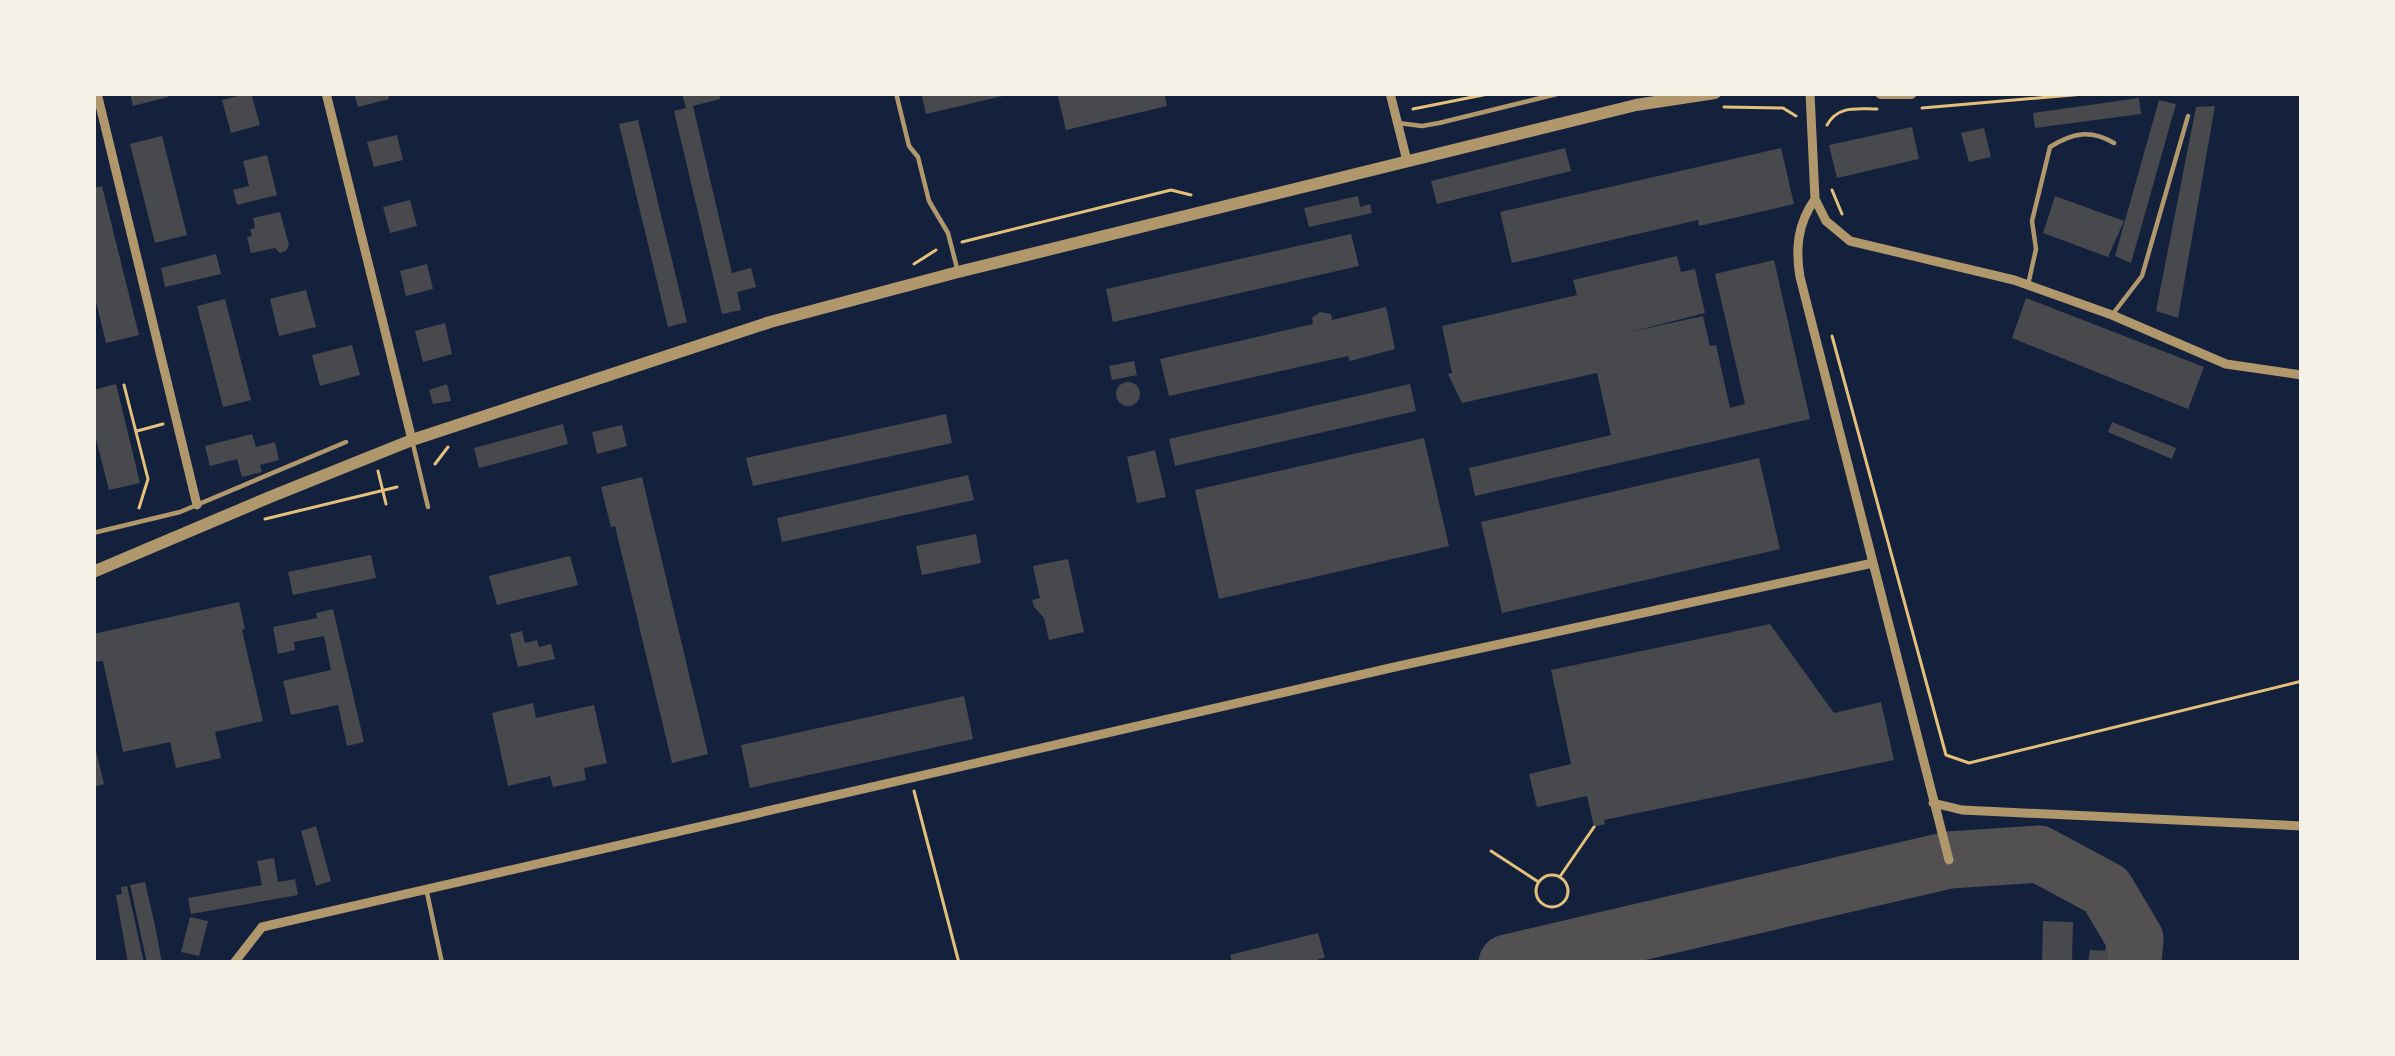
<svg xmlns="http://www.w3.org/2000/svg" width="2395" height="1056" font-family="Ubuntu,sans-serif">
<rect width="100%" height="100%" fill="#14213d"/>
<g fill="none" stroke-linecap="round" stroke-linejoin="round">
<path stroke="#525050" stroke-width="57" d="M1507,963L1949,860L2039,854L2106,890L2135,939L2133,963"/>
</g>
<path fill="#48494c" d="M130,93H167L168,97L133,106Z
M251,93L260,125L231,133L222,100Z
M354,93H388L389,99L358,107Z
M682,93H719L720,99L693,106L732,273L751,268L756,287L737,292L741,310L722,314L674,111L686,108Z
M921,93H1007V95L926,114Z
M1057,93H1164L1167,106L1066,130Z
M2139,98L2141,114L2035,128L2033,113Z
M2159,100L2176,104L2131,263L2115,256Z
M2215,106L2178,318L2156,311L2196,107Z
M638,120L687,322L668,327L619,124Z
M1912,127L1919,159L1837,178L1829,145Z
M1984,128L1991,157L1969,162L1961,133Z
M397,135L403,160L374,167L367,142Z
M162,136L187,235L155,243L130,144Z
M1565,148L1571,171L1437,204L1431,181Z
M1781,148L1794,204L1699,226L1698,220L1512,263L1500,212Z
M267,155L277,195L237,205L233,190L249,186L243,161Z
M102,186L139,335L106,343L93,289V188Z
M1358,196L1360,207L1370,204L1372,213L1309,227L1304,208Z
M2055,196L2124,221L2108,257L2043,233Z
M410,200L417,226L390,233L383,207Z
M280,212L289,245L286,251L280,253L275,248L251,253L247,237L252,236L250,229L255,228L253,218Z
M1351,234L1359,266L1113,322L1106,289Z
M216,254L221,274L165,287L161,268Z
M1677,256L1681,272L1695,269L1705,313L1630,332L1703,316L1710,346L1716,345L1730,408L1745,404L1715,274L1774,260L1810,419L1475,496L1469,468L1611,435L1597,373L1462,403L1448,374L1452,373L1442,326L1577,295L1573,280Z
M427,264L433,289L406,296L400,271Z
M306,290L316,327L279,336L270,299Z
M2026,298L2204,367L2188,409L2012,338Z
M225,299L251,400L223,407L197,306Z
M1386,307L1395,349L1350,361L1348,356L1169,396L1160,359L1313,324L1312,318L1320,312L1331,314L1332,320Z
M445,323L452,354L423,362L415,331Z
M352,345L360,375L320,386L312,355Z
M1134,361L1137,375L1112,380L1109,366Z
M1116 394a12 12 0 1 1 24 0a12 12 0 1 1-24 0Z
M116,384L140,483L109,490L93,427V390Z
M447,384L451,401L433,404L429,390Z
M1410,384L1416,411L1175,466L1169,439Z
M946,414L952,443L753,486L746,458Z
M2112,422L2176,448L2172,459L2108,432Z
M563,424L568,444L479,468L474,448Z
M622,425L627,446L597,454L592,432Z
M252,434L256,447L275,442L279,460L260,465L262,472L242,477L237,459L210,466L205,446Z
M1424,438L1449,546L1219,599L1195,490Z
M1155,450L1166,497L1137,503L1127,457Z
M1759,458L1780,549L1502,613L1481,522Z
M968,475L974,500L782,542L777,518Z
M642,477L708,754L672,763L615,526L611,527L601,487Z
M976,534L981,563L922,575L916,546Z
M371,555L376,578L293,595L288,572Z
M570,556L578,585L497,605L489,576Z
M1068,559L1084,632L1049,640L1044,618L1034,607L1032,600L1040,598L1033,566Z
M239,602L245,629L242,630L263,721L215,732L221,758L176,768L170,742L123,752L103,661L93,662V634Z
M333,609L364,742L347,746L338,705L291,715L283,681L331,670L324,636L294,642L295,650L278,654L273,627L317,618L316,613Z
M1770,624L1834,713L1881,702L1894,760L1604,820L1605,824L1594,827L1587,796L1537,807L1529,774L1571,764L1551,670Z
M522,631L525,643L537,640L539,647L551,644L555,659L518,667L510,634Z
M964,696L973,739L750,788L741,745Z
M533,703L536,718L594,705L607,763L584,768L586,780L553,787L550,776L508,786L492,713Z
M93,739L104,784L93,787Z
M316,826L331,881L316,886L301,831Z
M274,858L278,882L295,879L298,895L191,914L188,898L262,885L257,861Z
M145,882L155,926L162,963H147L130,885Z
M127,886L135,922L144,963H128L116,895L122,894L121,887Z
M190,917L208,921L199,956L181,952Z
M2043,921L2073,922L2072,963H2042Z
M1318,933L1325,958L1318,959L1319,963H1232L1230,955Z
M2090,950L2108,951V963H2088Z"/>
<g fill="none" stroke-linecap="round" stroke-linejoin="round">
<path stroke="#e5c07b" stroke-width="3" d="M1724,107L1783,108L1796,116
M1922,108L2096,93
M1413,109L1493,93
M1827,125C1838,105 1857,109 1877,109
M1832,190L1842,214
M962,242L1171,190L1191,195
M914,264L936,250
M1832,336L1946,755L1969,763L2302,681
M124,385L148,479L139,508
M137,431L163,424
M435,464L448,447
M378,471L386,504
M265,519L397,487
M914,791L959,963
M1491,851L1537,881
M1536 891a16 16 0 1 1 32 0a16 16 0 1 1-32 0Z
M1561,875L1594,827"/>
<path stroke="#b1986c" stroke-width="4.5" d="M896,93L909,146L918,157L929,201L948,233L958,272
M1398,123L1422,126L1439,123L1561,93
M2028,285L2036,249L2032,221L2050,147C2072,133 2090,129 2114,143
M2112,315L2142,276L2188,116
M412,440L428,507
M93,533L180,512L346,442
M426,888L442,963"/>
<path stroke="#b1986c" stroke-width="9" d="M97,93L197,505
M326,93L412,440
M1390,93L1407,161
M1810,93L1815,199L1826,221L1850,241L2014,280L2112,315L2226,364L2302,375
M1815,199C1798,223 1795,248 1800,277L1949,860
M1933,803L1962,810L2302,826
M234,963L262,927L1399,666L1873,563"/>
<path stroke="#b1986c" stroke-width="12" d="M1881,93H1911
M93,572L270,497L412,440L770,322L958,272L1636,105L1715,93"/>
</g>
<rect width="2395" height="1056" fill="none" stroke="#f6f1e7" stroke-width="192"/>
</svg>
